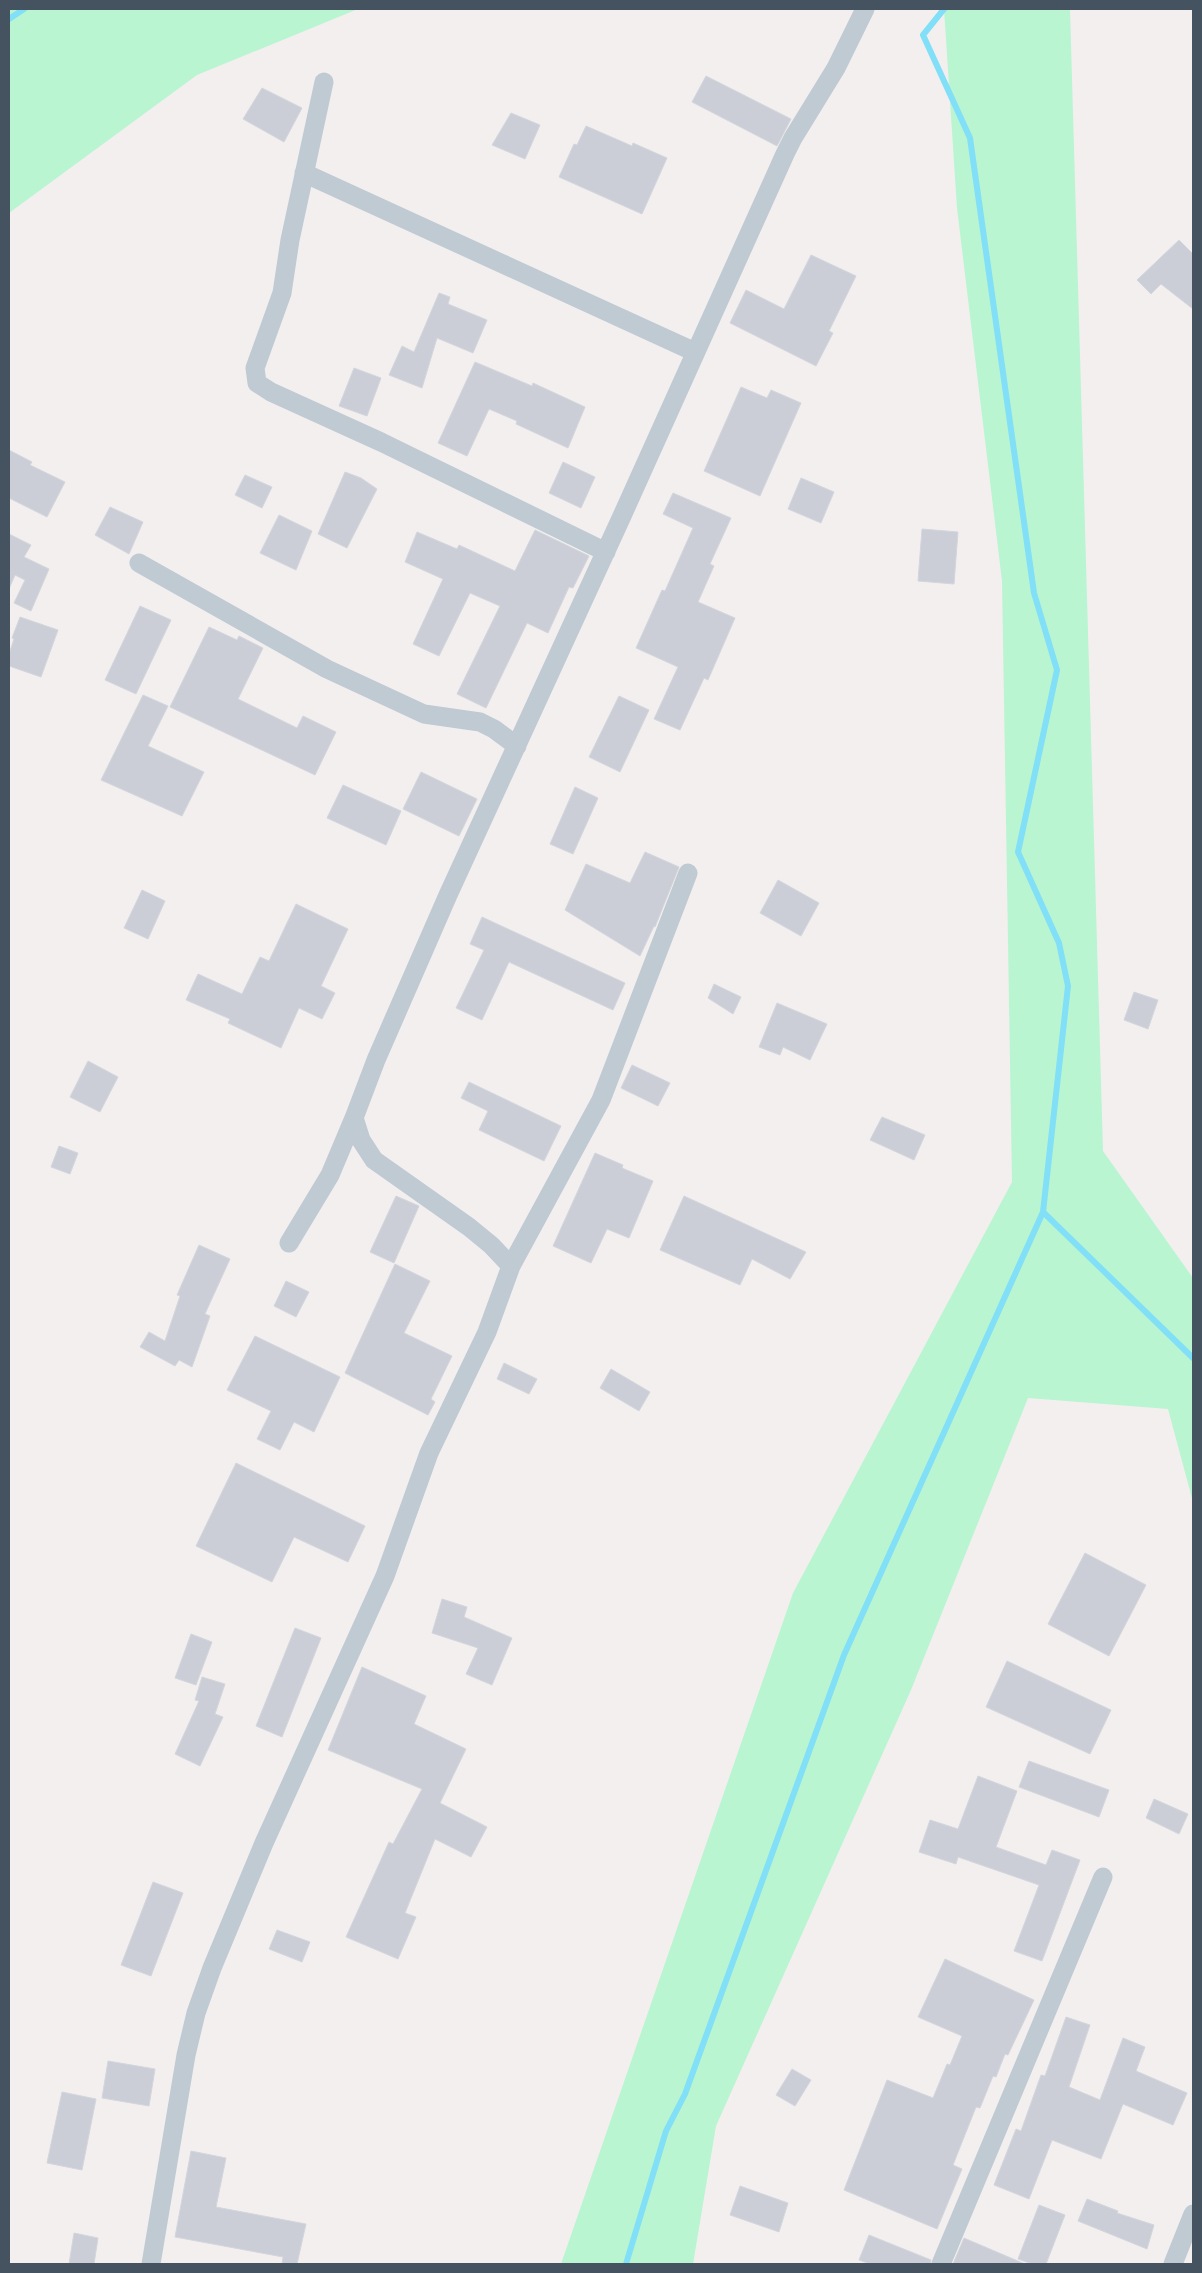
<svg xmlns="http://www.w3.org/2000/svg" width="1202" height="2273" font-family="'Source Sans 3',sans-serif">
<rect width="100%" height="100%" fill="#f3efef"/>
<path fill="#b9f5d0" d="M9,9H358L197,75L9,213Z
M944,9H1070L1103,1151L1193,1278V1502L1168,1409L1028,1398L911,1690L716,2126L693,2264H561L793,1593L1012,1182L1002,581L957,208Z"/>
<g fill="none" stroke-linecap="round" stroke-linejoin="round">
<path stroke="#81dff7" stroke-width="6" d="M9,19L24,9
M1043,1212L1193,1358
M626,2264L666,2131L685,2094L844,1655L1043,1212L1068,986L1059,943L1018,852L1057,670L1034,593L970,138L923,35L944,9"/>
</g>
<path fill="#cbced6" stroke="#d3d6dc" d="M706,76L791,119L777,146L692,102Z
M262,88L302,108L284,142L243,119Z
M511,113L540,125L525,159L492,145Z
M586,126L632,146L633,143L667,158L642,214L559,177L574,144L577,145Z
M1179,240L1193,254V309L1161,284L1151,294L1137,280Z
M811,255L856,276L829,331L833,333L816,366L730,323L746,290L784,309Z
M439,293L450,297L448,304L487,320L473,353L437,338L422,388L389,375L402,346L414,352Z
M475,362L532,386L533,383L585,407L568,448L516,424L517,421L489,409L467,456L438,443Z
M354,368L381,378L367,416L339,406Z
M741,387L767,398L771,390L801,403L760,496L704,471Z
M9,450L32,462L30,465L65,482L47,517L9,498Z
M563,462L595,477L581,508L549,493Z
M345,472L361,478L377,489L347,548L318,534Z
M245,475L272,487L262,508L235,495Z
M801,478L834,492L821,523L788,509Z
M673,493L731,518L710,564L714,566L698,602L735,618L708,680L704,678L680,730L654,719L678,667L636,648L662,590L665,591L693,528L663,514Z
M110,507L143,522L129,554L95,535Z
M279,515L312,531L296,570L260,553Z
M922,529L958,532L954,584L918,581Z
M535,530L589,556L573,588L569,587L548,633L527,623L486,708L457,694L500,606L470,593L439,656L413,644L443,579L405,562L417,532L457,549L459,545L515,571Z
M9,534L31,545L24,557L49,569L31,611L14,603L25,580L15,575L9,589Z
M140,606L171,620L136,694L105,680Z
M20,617L58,630L41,677L9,666V654L14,639L12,638Z
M209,627L237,640L239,636L263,648L238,699L297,728L303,716L336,732L315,775L170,707Z
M143,695L168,706L148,746L204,772L182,816L101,780Z
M619,696L649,710L620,772L589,757Z
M421,772L477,799L459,836L403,809Z
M343,785L401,811L386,845L327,818Z
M575,787L598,798L573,854L550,844Z
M645,852L679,867L655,927L654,926L640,956L565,910L586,864L630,883Z
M778,880L819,903L801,936L760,913Z
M142,890L165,901L148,939L124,928Z
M296,904L348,929L321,986L335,993L322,1019L299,1008L281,1048L228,1023L230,1019L186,1000L198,974L242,994L260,957L269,961Z
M482,917L625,983L613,1010L509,962L482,1020L456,1008L484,950L470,944Z
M714,984L741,997L733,1014L708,998Z
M1134,992L1158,1000L1148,1029L1124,1020Z
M777,1003L827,1024L810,1060L783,1047L780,1055L759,1047Z
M88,1061L118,1077L100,1112L70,1097Z
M632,1065L670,1083L658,1106L621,1088Z
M469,1082L561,1126L544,1161L479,1130L488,1111L461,1098Z
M882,1117L925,1135L914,1160L870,1140Z
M59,1146L78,1153L70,1174L51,1167Z
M595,1153L623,1165L622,1168L653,1181L629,1238L607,1229L591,1263L553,1246Z
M396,1196L419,1206L394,1263L370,1252Z
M684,1196L806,1252L790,1279L752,1259L740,1285L660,1250Z
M199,1245L230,1259L205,1314L210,1316L192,1367L179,1360L175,1366L140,1347L149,1332L165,1341L180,1296L177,1295Z
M395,1264L430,1281L404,1333L452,1356L431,1399L435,1402L428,1415L345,1373Z
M286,1281L309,1292L296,1317L274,1306Z
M255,1336L340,1377L314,1432L294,1422L280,1450L257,1439L271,1411L227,1390Z
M504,1363L537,1379L529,1394L497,1379Z
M611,1369L650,1392L639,1411L600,1388Z
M236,1463L365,1526L348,1562L294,1537L272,1582L196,1546Z
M1085,1553L1146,1585L1109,1656L1048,1624Z
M442,1599L467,1607L464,1617L512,1638L492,1685L466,1674L478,1648L432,1633Z
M295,1628L321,1638L282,1737L256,1726Z
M191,1634L212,1642L196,1685L175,1678Z
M1007,1661L1111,1710L1090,1754L986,1707Z
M362,1667L426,1696L414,1724L466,1749L440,1803L487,1827L471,1857L435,1839L405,1913L416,1917L398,1959L346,1937L389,1842L393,1844L422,1789L328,1750Z
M202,1677L225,1684L215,1714L223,1717L200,1766L175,1754L199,1701L195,1700Z
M1029,1761L1109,1790L1099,1817L1019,1787Z
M978,1776L1017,1791L996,1847L1046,1865L1052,1850L1080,1860L1042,1961L1014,1951L1039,1885L958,1857L956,1864L919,1852L930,1820L958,1829Z
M1154,1799L1188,1814L1179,1834L1146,1818Z
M153,1882L183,1893L151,1976L121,1965Z
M277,1930L310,1942L302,1962L269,1949Z
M945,1959L1034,2000L1008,2055L1005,2054L996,2077L993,2076L980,2108L976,2107L953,2165L962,2169L937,2229L844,2190L887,2080L933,2098L947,2064L950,2065L962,2036L918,2017Z
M1066,2017L1090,2025L1069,2087L1100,2100L1123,2038L1145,2047L1136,2071L1187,2093L1173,2125L1123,2104L1101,2159L1052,2140L1029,2199L994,2185L1016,2129L1021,2131L1041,2075L1045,2076Z
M108,2061L155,2069L149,2106L102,2098Z
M792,2069L811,2080L795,2106L776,2095Z
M62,2092L96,2099L82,2170L47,2163Z
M191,2151L226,2158L216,2207L306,2224L297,2264H282L283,2257L175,2237Z
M740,2186L788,2203L779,2232L730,2215Z
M1087,2199L1118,2211L1117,2213L1154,2225L1147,2249L1078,2221Z
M1039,2205L1065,2215L1046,2264H1032L1018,2259Z
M74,2233L98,2238L94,2264H69Z
M869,2235L931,2260L930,2264H870L859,2260Z
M964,2238L1025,2264H953Z"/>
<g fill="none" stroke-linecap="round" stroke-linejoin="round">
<path stroke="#bfcad3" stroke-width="19" d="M324,82L290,240L282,293L255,368L257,383L271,392L381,442L606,552
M304,173L695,352
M139,563L327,669L424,714L480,722L494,729L517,746
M289,1243L330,1175L354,1118
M511,1266L601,1100L688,873
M151,2264L186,2055L196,2013L212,1968L264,1843L385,1576L429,1453L487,1332L511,1266L491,1245L469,1227L374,1160L361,1140L354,1118L376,1060L448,895L622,516L785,154L793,138L836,68L865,9
M941,2264L1103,1877
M1173,2264L1193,2214"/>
</g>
<rect width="1202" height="2273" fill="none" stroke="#455360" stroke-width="20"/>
</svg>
